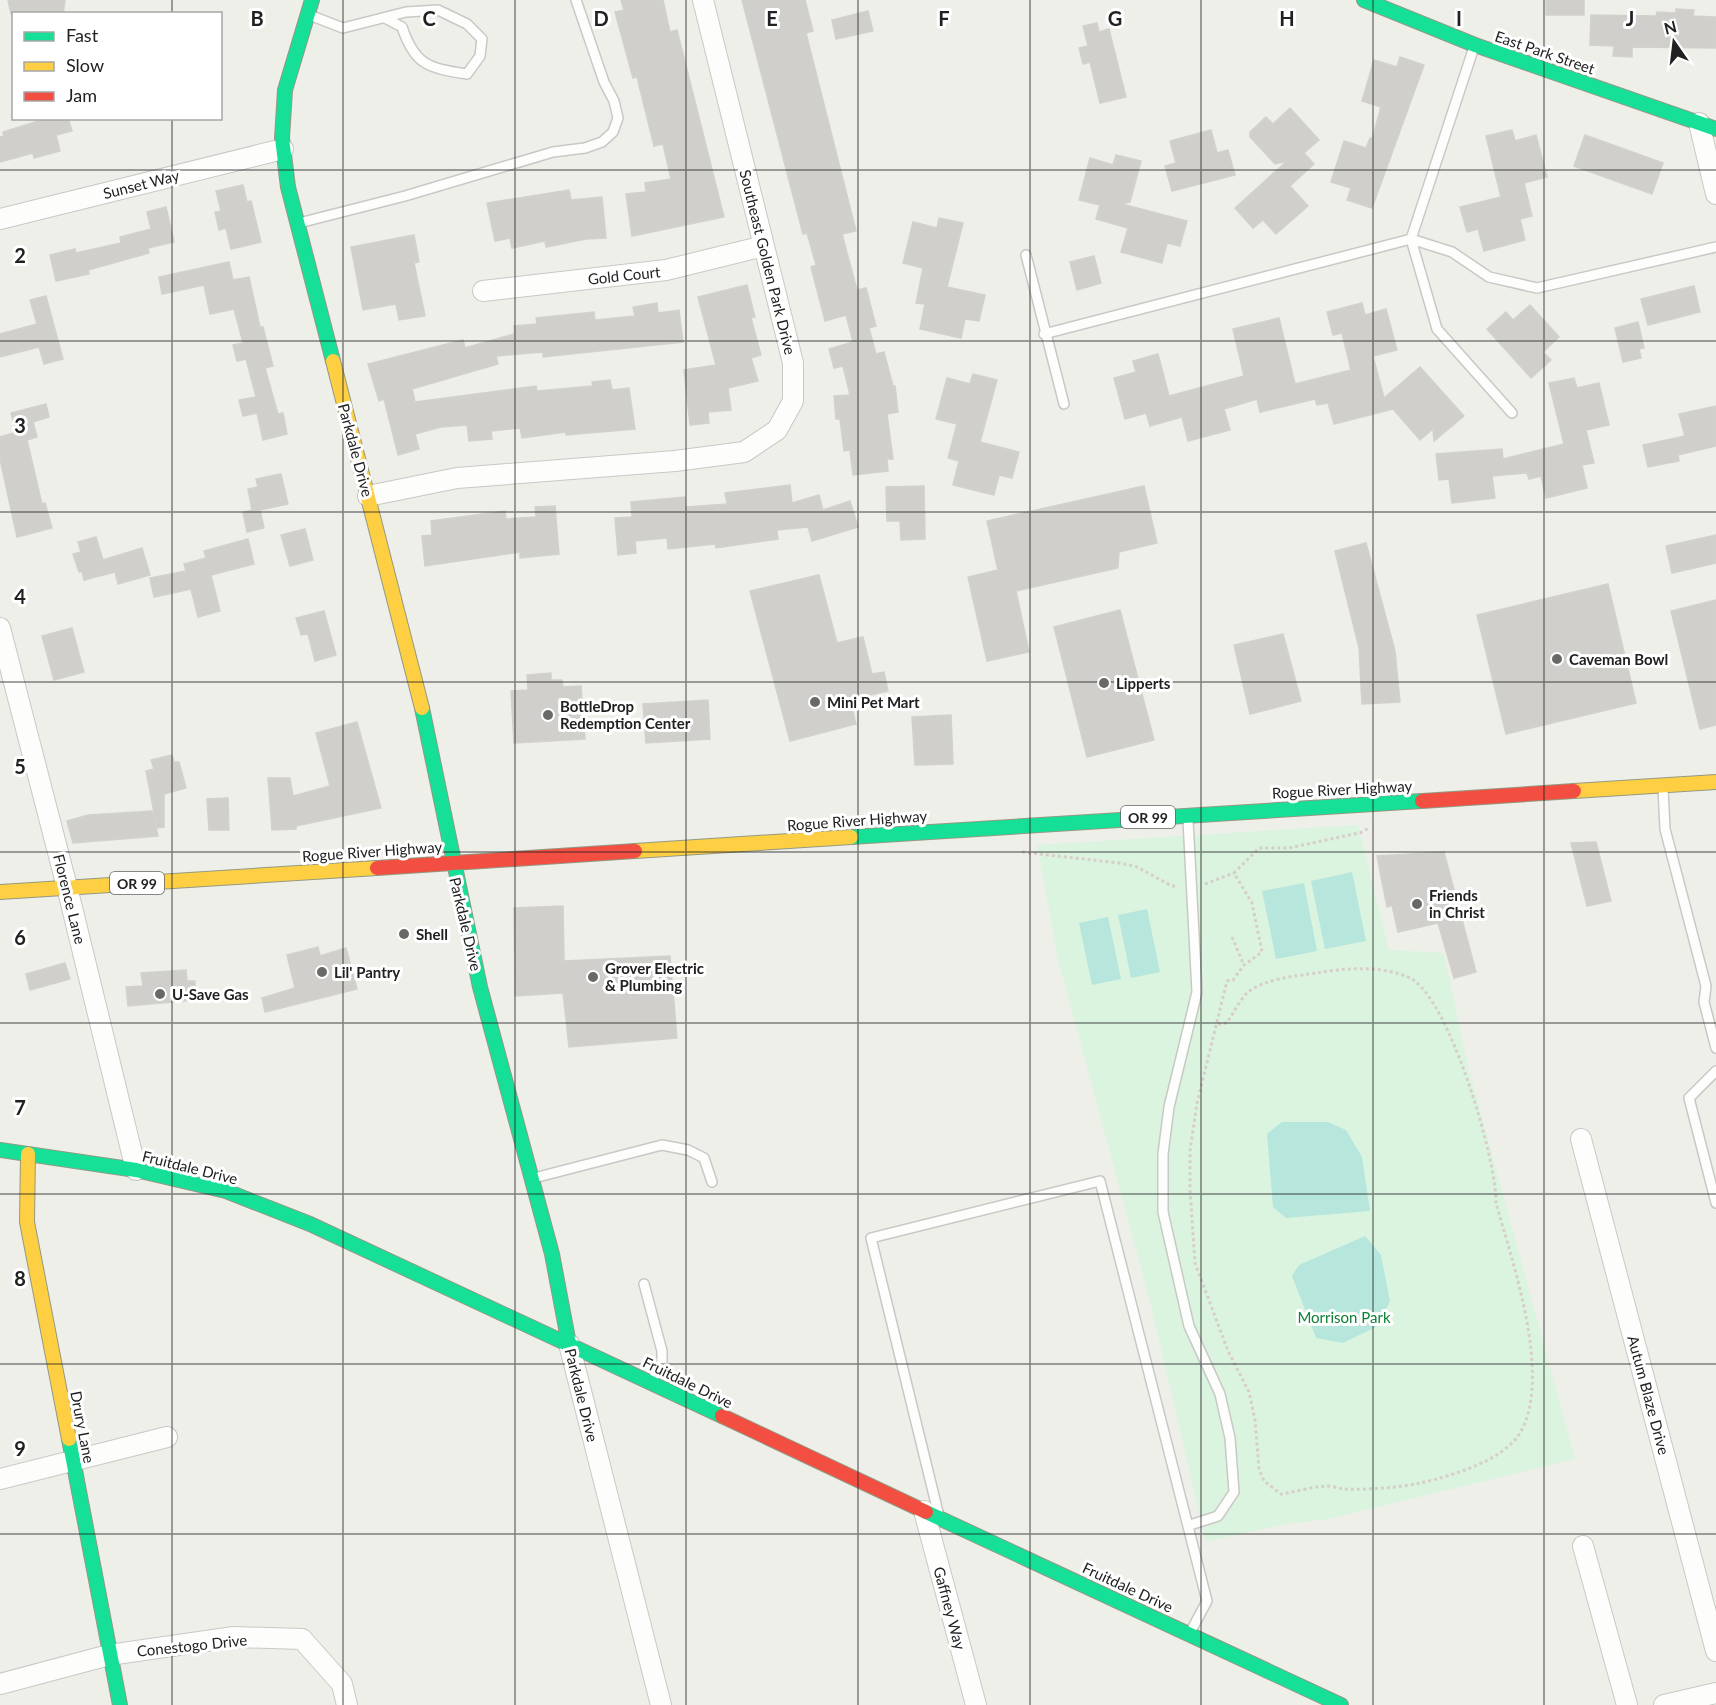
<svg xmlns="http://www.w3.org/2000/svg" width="1716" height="1705" font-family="Lato,sans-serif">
<rect width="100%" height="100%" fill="#efefea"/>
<path fill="#daf4e0" d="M1358,825L1389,950L1444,953L1467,1062L1575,1459L1328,1519L1280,1525L1206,1542L1150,1302L1058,959L1037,845Z"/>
<path fill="#b7e6dd" d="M1352,872L1366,941L1325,949L1311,881Z
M1304,883L1317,951L1276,959L1262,891Z
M1147,909L1160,972L1131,978L1118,915Z
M1108,917L1121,979L1092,985L1079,923Z
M1282,1122H1328L1346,1130L1362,1157L1370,1211L1286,1218L1273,1207L1267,1134Z
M1365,1236L1381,1255L1390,1301L1378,1326L1343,1343L1316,1338L1292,1276L1299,1265Z"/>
<path fill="#d0cfcb" stroke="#d2d1cc" stroke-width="1.5" d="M8,0H65L63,14H11Z
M621,0H663L670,32L677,30L724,217L632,236L626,194L646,192L645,183L671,179L663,144L654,146L637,77L633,78L615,12L624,10Z
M742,0H805L813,31L806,33L856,231L842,234L857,290L866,288L876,326L869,328L876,354L884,352L893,386H895L898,412L887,414L893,459H887L888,471L853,475L850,450L844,451L840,419H836L834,396L850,395L843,366L834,368L829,349L853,342L846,315L825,321L811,267L816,265L807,233L803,234Z
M1546,0H1584V15H1546Z
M1676,9L1694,10L1693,16L1716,17V48L1632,47V57L1613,56L1614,46L1590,45L1591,15L1656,16L1657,12L1676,13Z
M868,11L873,31L836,39L832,20Z
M1097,23L1099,32L1109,29L1126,97L1100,103L1090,62L1083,64L1079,48L1088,46L1083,26Z
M1400,57L1424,65L1372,208L1347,200L1351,188L1331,182L1344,141L1366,148L1370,138L1372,139L1381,107L1362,101L1374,60L1397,67Z
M1290,108L1319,140L1304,153L1314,164L1290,186L1308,206L1276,234L1263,220L1253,228L1235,208L1287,161L1275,164L1250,137V132L1266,117L1273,124Z
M48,118H68L72,131L56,135L60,151L34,158L33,153L0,162V137L4,136L3,132Z
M1211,130L1217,153L1228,150L1235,175L1172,191L1165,166L1176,163L1170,141Z
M1512,130L1515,141L1536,135L1547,177L1524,183L1532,216L1520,219L1525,240L1484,251L1478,229L1467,232L1460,207L1501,197L1486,136Z
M1585,135L1663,163L1652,194L1574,166Z
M1116,155L1141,161L1130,202L1122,204L1187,221L1180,246L1167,243L1162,263L1121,252L1128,228L1096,219L1100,205L1079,200L1090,158L1113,165Z
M243,185L247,202L251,201L261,242L231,249L226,228L219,230L215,212L221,211L216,191Z
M569,190L571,200L602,197L606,238L586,239L546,247L545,241L512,248L510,238L495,241L487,203Z
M166,207L174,242L148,248L149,253L88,270L89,274L56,281L50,255L75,249L76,253L121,243L120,237L151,229L147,212Z
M939,218L963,223L947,287L985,295L979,321L965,319L961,338L920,329L925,304L916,303L923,268L903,263L913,222L937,228Z
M414,235L419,262L414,263L425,316L399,320L396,304L363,310L351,247Z
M1094,256L1101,283L1077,290L1070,262Z
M229,262L233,280L249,277L260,327H263L273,366L265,368L278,414L283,413L287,434L263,440L257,413L243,416L239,400L256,397L246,359L237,361L233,345L243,343L234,309L210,314L204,285L162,294L159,277Z
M747,285L755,317L751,318L761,355L751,358L758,381L728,388L731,410L708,412L709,423L690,425L684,370L716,365L698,297Z
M1694,286L1700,312L1648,325L1641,299Z
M46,296L63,359L44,364L39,347L0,357V334L37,324L30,300Z
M657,303L658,313L679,310L683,342L543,357V352L496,356L498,364L412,389L415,402L536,386L537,391L593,386L592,382L610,380L612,390L629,388L635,429L566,435V432L522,438L520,428L491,431L492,439L469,441L467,425L441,427L415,434L419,449L398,455L384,399L379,401L368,364L463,340L465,348L514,334V326L537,324L536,318L594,312L595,320L635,316L633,307Z
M1362,303L1365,315L1386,309L1397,350L1373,356L1384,398L1420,367L1464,416L1434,441L1433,429L1420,440L1393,409L1334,424L1328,403L1317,405L1315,399L1260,412L1257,399L1224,409L1230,430L1188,441L1182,417L1150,426L1146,413L1125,419L1114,378L1136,372L1133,361L1158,354L1169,396L1244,376L1233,329L1279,318L1295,384L1351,370L1342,333L1333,335L1327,312Z
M1530,305L1559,337L1543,352L1551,360L1531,378L1487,329L1506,312L1513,320Z
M1638,322L1644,348L1639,349L1641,358L1623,362L1615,328Z
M973,374L997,380L980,442L1019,452L1012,478L999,475L994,495L953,485L959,461L948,458L957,424L936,419L947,378L970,384Z
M1574,378L1577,388L1599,383L1609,425L1586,430L1594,463L1582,465L1587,488L1546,498L1541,476L1529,479L1527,473L1492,476L1495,498L1452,503L1449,479L1439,480L1436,454L1502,449L1503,459L1564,444L1549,383Z
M46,404L49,417L33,422L37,437L27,440L42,504L45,503L52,528L17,537L0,459V437L16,432L11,413Z
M1716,406V446L1678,455L1679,461L1648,467L1643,445L1685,436L1679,414Z
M281,474L288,504L260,510L264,528L247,532L243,512L252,510L248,489L258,487L256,479Z
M790,485L792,503L819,495L823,510L850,501L858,527L812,541L808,527L777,530L778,539L716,548L715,544L668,549L667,538L635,541L636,553L618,555L615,518L632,517L631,502L685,497L686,507L727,504L725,493Z
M924,486L925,539L901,540L900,521H887L886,487Z
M1144,486L1157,543L1119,552L1118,568L1016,591L1029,652L987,661L968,577L998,570L987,521Z
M555,506L559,554L520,558V552L425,566L422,536L432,535L431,521L505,511L506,519L536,517L535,507Z
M305,529L313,560L290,566L281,535Z
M1716,535V563L1672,573L1666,546Z
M96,537L103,560L142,548L150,575L118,584L115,572L84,580L82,571L79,572L73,554L81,552L78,542Z
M248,539L254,564L211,575L220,611L198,617L191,589L154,597L150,578L186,571L184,564L206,558L204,551Z
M1366,543L1395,651L1400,702L1362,704L1359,648L1335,551Z
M819,575L837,643L863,637L872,674L884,672L888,691L850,700L856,724L790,741L750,591Z
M1608,584L1636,703L1506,734L1477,615Z
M1716,600V725L1700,729L1671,611Z
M1120,610L1154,740L1087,757L1054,627Z
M324,611L336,655L315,661L308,634L301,635L296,618Z
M72,628L84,672L54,680L42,636Z
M1283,634L1301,701L1250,714L1234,645Z
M551,673V680H562L563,687L581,686L585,739L514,743L511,691L528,690L527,675Z
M708,700L710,739L646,743L643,704Z
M951,715L953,764L915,765L912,717Z
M357,722L381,808L296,826V829L272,830L268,778H290L293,796L330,786L316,733Z
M172,755L174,762H179L186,788L164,794V827L157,828L146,771L154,769L151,760Z
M228,798L229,830H209L207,799Z
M152,811L158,836L73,843L67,821L88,815Z
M1596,842L1611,901L1587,906L1571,843Z
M1444,852L1476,972L1454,978L1438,923L1398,932L1392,905L1387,907L1377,856Z
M563,906L564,961L670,956L677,1038L569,1047L563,993L515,996L514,908Z
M318,947L320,956L346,948L357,989L265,1012L262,998L295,988L287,955Z
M65,963L70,979L30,990L26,974Z
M186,970L187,981H195V1000L128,1006L126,987L143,986L141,973Z"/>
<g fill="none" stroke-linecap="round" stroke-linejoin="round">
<g stroke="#c8c8c6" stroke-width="12">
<path id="lane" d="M312,16L343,28L406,12L438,10L467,24L482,39L480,56L467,74C429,68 415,66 402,27L385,18
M1474,47L1411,239L1437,329L1512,413
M299,223L405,196L553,152L585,148L602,142L613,132L618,118L614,101L604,82L576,0
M1026,255L1064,404
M1044,334L1411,239L1452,252L1489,277L1537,288L1716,247
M1663,788L1665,829L1706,986L1704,1002L1716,1048
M1188,820L1197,992L1169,1107L1163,1154V1212L1189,1326L1220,1394L1230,1438L1234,1492L1218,1516L1190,1525
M1716,1071L1689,1098L1716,1203
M534,1178L662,1145L688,1150L704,1158L712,1182
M644,1284L662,1351V1362L652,1381
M938,1512L871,1238L1100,1181L1207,1601L1191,1631"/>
</g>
<g stroke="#c8c8c6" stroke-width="22">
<path id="street" d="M1699,123L1716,194
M0,219L283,149
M483,291L666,270L764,246
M368,496L457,478L675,461L744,452L777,430L793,401V363L703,0
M0,628L67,887L136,1170
M1581,1139L1716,1651
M569,1344L661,1705
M0,1479L167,1437
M924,1511L976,1705
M1583,1546L1627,1705
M0,1684L109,1655L234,1637L302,1639L342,1684L347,1705
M1664,1705L1716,1693"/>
</g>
<g stroke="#929a82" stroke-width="16">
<path id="fast" d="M312,0L285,90L282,138L288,187L333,361
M1364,0L1475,45L1716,129
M422,708L480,987L552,1254L569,1344
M851,837L1422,801
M0,1150L136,1170L226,1191L310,1224L722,1416
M69,1439L120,1705
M926,1512L1341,1705"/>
</g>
<g stroke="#929a82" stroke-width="16">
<path id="slow" d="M333,361L422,708
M1574,791L1716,782
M635,851L851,837
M0,892L377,868
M28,1154L27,1222L69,1439"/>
</g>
<g stroke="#929a82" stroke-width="16">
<path id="jam" d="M1422,801L1574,791
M377,868L635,851
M722,1416L926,1512"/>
</g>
<path stroke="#d8cec9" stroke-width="3" stroke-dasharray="3 3" stroke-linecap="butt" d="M1022,852L1119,863L1135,866L1172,886H1177
M1205,884L1234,873
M1232,937L1244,965
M1218,1024L1227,1023C1233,1014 1239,1001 1247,993C1263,979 1295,976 1316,973C1346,968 1382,965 1410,978C1449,997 1497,1160 1496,1203C1512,1261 1553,1377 1520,1433C1503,1461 1451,1476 1420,1483C1396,1488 1368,1490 1343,1489C1338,1488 1331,1486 1326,1486C1311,1487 1295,1492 1281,1494L1264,1481L1259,1469L1255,1420L1249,1392L1228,1351L1195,1263L1190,1190V1151L1197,1103L1227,981L1233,980L1244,965L1262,952L1252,903L1234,873L1259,848H1289L1363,832L1368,828"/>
<use href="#lane" stroke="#fdfdfc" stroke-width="9"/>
<use href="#street" stroke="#fdfdfc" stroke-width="20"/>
<use href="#fast" stroke="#16e098" stroke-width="14"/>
<use href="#slow" stroke="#ffcf43" stroke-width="14"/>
<use href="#jam" stroke="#f24e42" stroke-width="14"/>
</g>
<path fill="none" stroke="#212121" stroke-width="1.5" stroke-opacity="0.55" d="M172,0V14M343,0V1705M515,0V1705M686,0V1705M858,0V1705M1030,0V1705M1201,0V1705M1373,0V1705M1544,0V1705M172,118V1705M0,170H1716M0,341H1716M0,512H1716M0,682H1716M0,852H1716M0,1023H1716M0,1194H1716M0,1364H1716M0,1534H1716"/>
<g fill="#696967" stroke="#fff" stroke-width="2">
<circle cx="1557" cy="659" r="6"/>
<circle cx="1104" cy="683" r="6"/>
<circle cx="815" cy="702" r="6"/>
<circle cx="548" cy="715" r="6"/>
<circle cx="1417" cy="904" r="6"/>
<circle cx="404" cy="934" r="6"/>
<circle cx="322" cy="972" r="6"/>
<circle cx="593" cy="977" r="6"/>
<circle cx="160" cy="994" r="6"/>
</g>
<g text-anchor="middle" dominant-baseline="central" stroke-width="6" stroke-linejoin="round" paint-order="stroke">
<g fill="#fff" stroke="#646464" stroke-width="1.5">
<rect x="1121" y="806" width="54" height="22" rx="4.5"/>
<rect x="110" y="872" width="54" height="22" rx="4.5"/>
</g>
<g font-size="14" font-weight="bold" fill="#212121">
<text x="1148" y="817">OR 99</text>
<text x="137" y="883">OR 99</text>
</g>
<g font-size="15" fill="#212121" stroke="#fff">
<text transform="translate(1545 52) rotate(19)">East Park Street</text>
<text transform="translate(141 184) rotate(-14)">Sunset Way</text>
<text transform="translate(768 262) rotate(76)">Southeast Golden Park Drive</text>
<text transform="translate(624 275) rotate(-6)">Gold Court</text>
<text transform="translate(356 450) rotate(75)">Parkdale Drive</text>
<text transform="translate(1342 789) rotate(-3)">Rogue River Highway</text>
<text transform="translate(857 820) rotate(-4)">Rogue River Highway</text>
<text transform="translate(372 851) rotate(-4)">Rogue River Highway</text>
<text transform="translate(70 899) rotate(76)">Florence Lane</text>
<text transform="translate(466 924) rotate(77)">Parkdale Drive</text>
<text transform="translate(190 1167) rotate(14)">Fruitdale Drive</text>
<text transform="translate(688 1382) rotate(26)">Fruitdale Drive</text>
<text transform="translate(582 1395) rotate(76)">Parkdale Drive</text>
<text transform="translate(1649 1395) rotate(75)">Autum Blaze Drive</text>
<text transform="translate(83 1427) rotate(79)">Drury Lane</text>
<text transform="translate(1128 1587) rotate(25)">Fruitdale Drive</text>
<text transform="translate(950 1608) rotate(75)">Gaffney Way</text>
<text transform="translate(192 1645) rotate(-6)">Conestogo Drive</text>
</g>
<g font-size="15" font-weight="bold" fill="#212121" stroke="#fff" text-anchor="start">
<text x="1569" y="659">Caveman Bowl</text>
<text x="1116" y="683">Lipperts</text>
<text x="827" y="702">Mini Pet Mart</text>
<text x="560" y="706">BottleDrop<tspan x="560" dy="17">Redemption Center</tspan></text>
<text x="1429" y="895">Friends<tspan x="1429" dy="17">in Christ</tspan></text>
<text x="416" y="934">Shell</text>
<text x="605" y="968">Grover Electric<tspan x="605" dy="17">&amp; Plumbing</tspan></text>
<text x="334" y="972">Lil' Pantry</text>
<text x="172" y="994">U-Save Gas</text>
</g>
<g font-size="15" fill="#0e8134" stroke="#fff">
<text x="1344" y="1317">Morrison Park</text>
</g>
</g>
<g font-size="20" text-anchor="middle" font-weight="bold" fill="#212121" stroke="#fff" stroke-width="6" stroke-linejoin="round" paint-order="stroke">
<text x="257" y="26">B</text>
<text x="429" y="26">C</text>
<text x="601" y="26">D</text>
<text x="772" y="26">E</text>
<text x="944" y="26">F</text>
<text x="1115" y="26">G</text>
<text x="1287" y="26">H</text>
<text x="1459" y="26">I</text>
<text x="1630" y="26">J</text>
<text x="20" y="263">2</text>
<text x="20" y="433">3</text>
<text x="20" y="604">4</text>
<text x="20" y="774">5</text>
<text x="20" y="945">6</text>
<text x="20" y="1115">7</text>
<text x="20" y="1286">8</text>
<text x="20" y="1456">9</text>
</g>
<rect x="12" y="12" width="210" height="108" fill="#ffffff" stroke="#a6a6a6" stroke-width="1.5"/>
<rect x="24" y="32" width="30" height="9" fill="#16e098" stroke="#a6a6a6" stroke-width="1.5"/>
<text x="66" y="42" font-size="18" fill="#212121">Fast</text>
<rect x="24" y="62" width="30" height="9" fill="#ffcf43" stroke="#a6a6a6" stroke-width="1.5"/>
<text x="66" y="72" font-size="18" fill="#212121">Slow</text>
<rect x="24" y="92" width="30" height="9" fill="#f24e42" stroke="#a6a6a6" stroke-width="1.5"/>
<text x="66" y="102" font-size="18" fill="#212121">Jam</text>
<g transform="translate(1674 42) rotate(346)" stroke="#ffffff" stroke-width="4.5" paint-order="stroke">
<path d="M0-4.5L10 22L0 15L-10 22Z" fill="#212121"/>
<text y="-9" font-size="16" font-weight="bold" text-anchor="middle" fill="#212121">N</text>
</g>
</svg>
